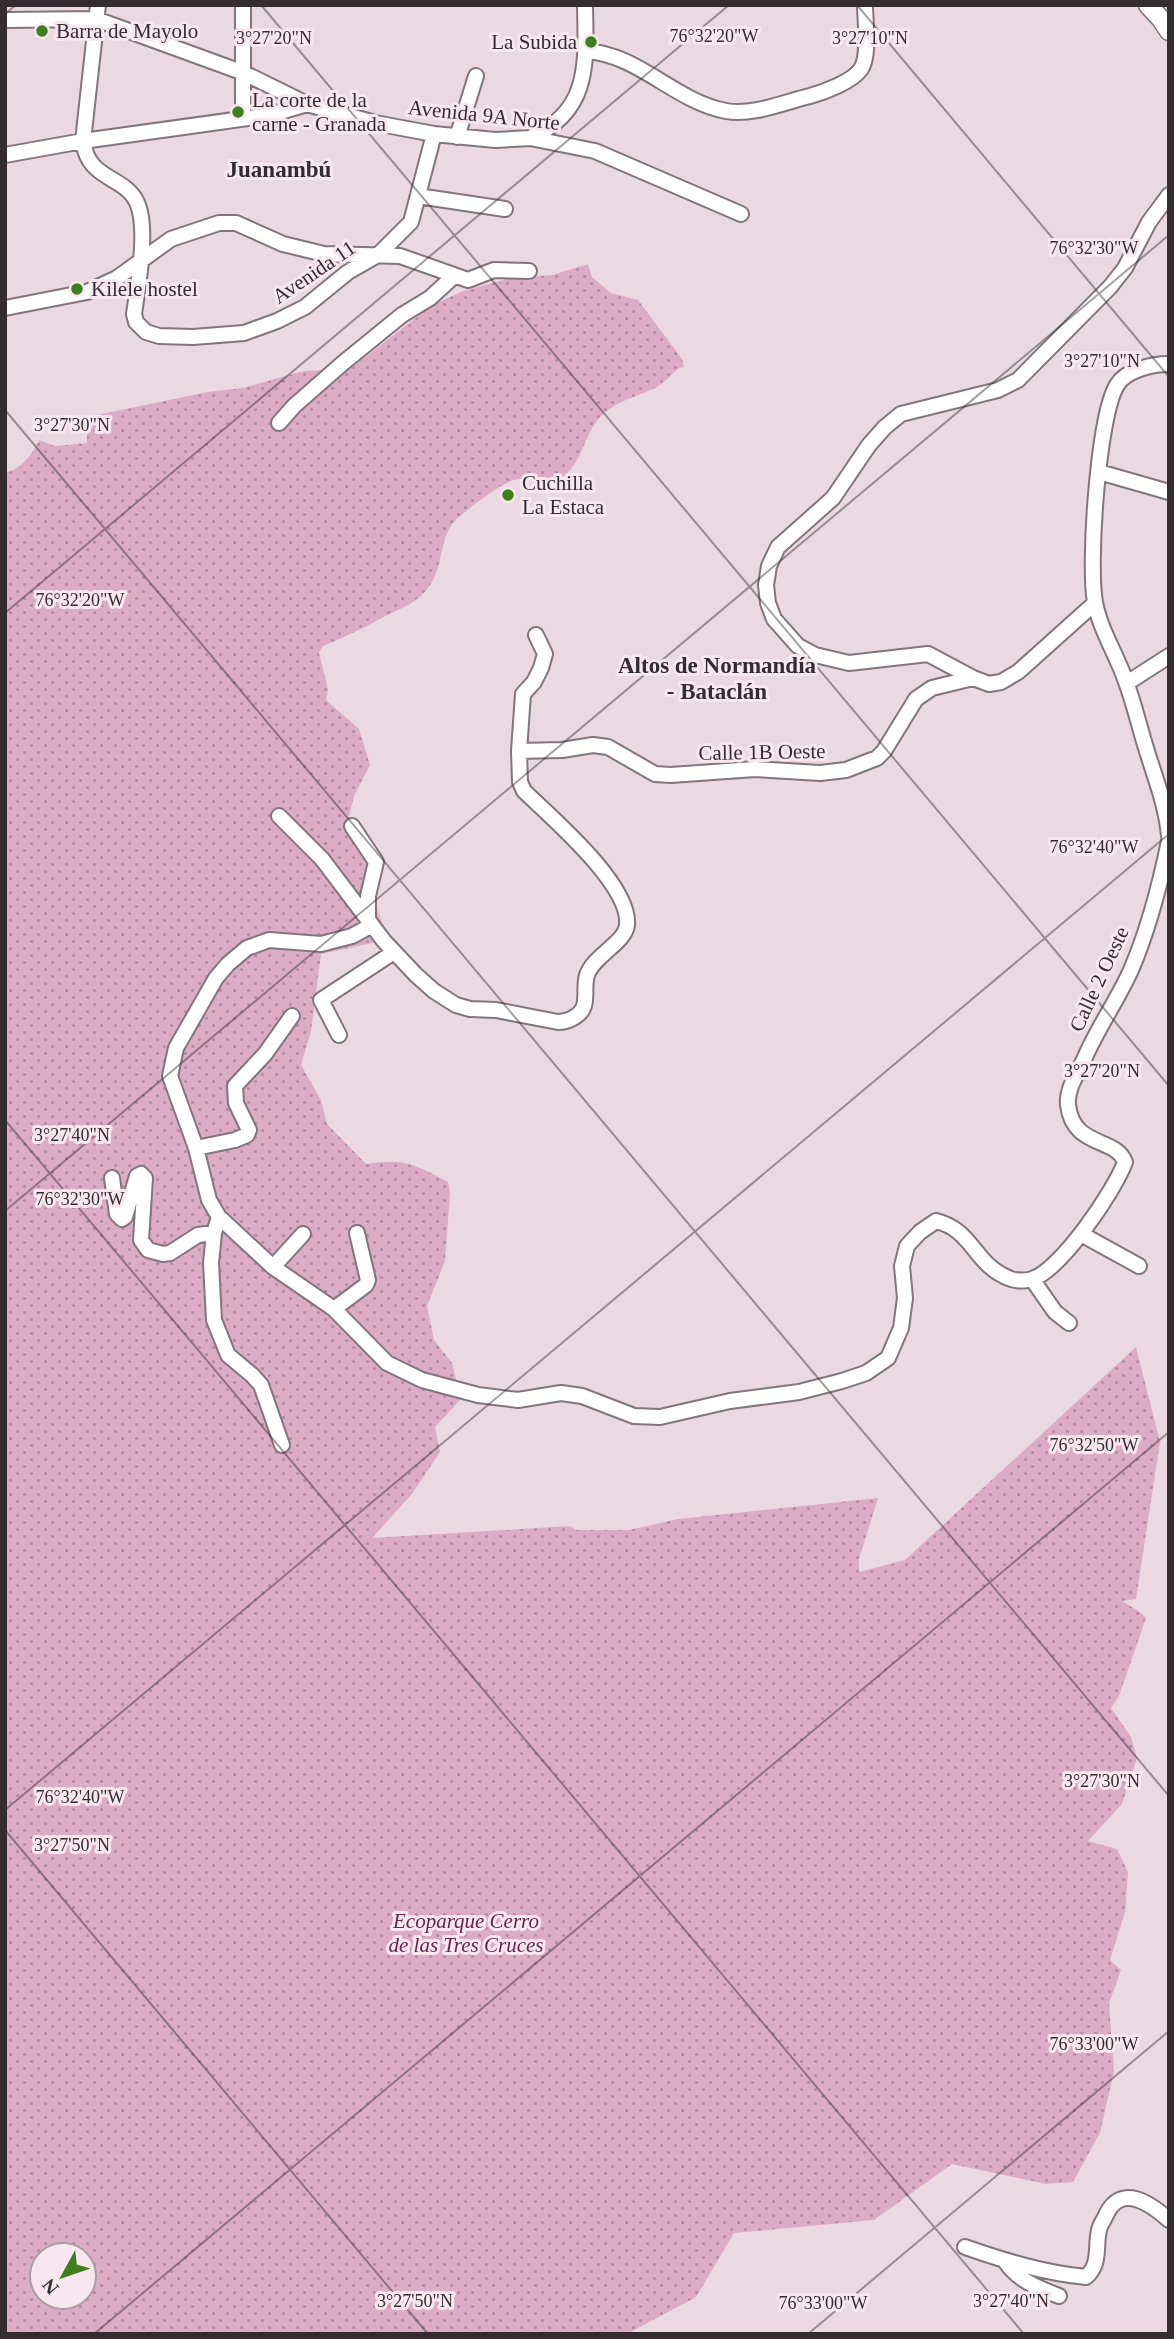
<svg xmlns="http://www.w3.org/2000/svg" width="1174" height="2339" font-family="Georgia,serif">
<defs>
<pattern id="park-dots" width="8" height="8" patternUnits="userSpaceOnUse" patternTransform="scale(1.75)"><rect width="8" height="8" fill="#dcacc4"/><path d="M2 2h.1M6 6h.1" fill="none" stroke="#b38ca0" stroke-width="1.8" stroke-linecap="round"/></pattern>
</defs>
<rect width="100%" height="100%" fill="#ebd9e2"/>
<path fill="url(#park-dots)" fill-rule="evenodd" d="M588,264L592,277L611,293L638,300L682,359L684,367L679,368C672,374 664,383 655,388C634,398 611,402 596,422C583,440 580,468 559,479C545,486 532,477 518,479C501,482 474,505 460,516C440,532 444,557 434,578C422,603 402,607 380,619C362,629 343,638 323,646L319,653L328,689L326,700L359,729L370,765L354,796L346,827L366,864L377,870L373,899L384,928L377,942L321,954L311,1031L301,1065L321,1100L327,1124L366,1164C405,1158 414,1164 448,1182L450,1193L445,1261L427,1306L434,1340L452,1363L461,1399L435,1427L440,1452L412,1494L372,1538L570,1526L576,1530H629L678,1519L878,1498L859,1559V1572L905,1560L1136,1347L1160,1442L1136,1599L1122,1601L1140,1612L1146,1618L1119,1696L1111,1708L1131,1737L1137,1758L1122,1804L1088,1841L1117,1849L1128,1872L1125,1912L1110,1960L1121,1970L1109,2003L1114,2071L1100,2133L1073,2182L1046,2184L952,2164L874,2220L734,2233L696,2297L627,2334H5V473C21,469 33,454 39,440L55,446L87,443V417L208,392L242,388L304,371L325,370L336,380L431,306L463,291L511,278L552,275ZM42,2255H84V2297H42Z"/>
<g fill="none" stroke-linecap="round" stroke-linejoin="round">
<g stroke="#84747c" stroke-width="18">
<path id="minor" d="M98,5L83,141C88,182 127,175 138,205C148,231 138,285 134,314L136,322L146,332L159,336L193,337L244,333L277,321L305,307L348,272L378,255L411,222L434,134
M5,20L96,19L244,73L307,104
M586,51C638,54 676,102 726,111C753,116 784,102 810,96C824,92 852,82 861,69C870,55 865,21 865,5
M243,118V5
M457,137L476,76
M530,138C591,111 586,63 585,5
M5,155L83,141L270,115L307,104L375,123L434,134L495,140L530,138L595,151L741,214
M418,196L505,209
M5,308L87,292L117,278L171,239L219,223H236L283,244L324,254L400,256L468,280L494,270L529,271
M1169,364C1152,364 1126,370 1117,385C1098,416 1088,565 1095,602C1100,630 1117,655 1126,682C1134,703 1139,726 1146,748C1155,778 1166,804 1169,836
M279,423L294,406L343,363L402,315L430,298L454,276
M1099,472L1169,492
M1095,603L1018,672L1001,682L989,684L973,678L928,654L849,663L815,655L798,646L774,619L768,603L766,585L769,566L778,547L833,498L869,445L885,427L901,414L998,390L1018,380L1110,287L1125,268L1149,222L1169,195
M1127,683L1169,656
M519,751L562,750L593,745L608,747L655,774L671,775L755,769L820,773L846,770L877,758L884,751L916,699L932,688L973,678
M279,816L322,859L384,941L416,975L434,991L456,1005L470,1009L496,1010L558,1022C564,1022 568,1021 573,1018C592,1008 582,991 587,975C594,955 625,943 627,925C631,885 552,818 524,791L520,782L519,751L523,694L534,682L541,668L545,654L536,635
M352,826L376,862L368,896V918
M372,925L352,936L321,944L269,940L247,948L228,964L216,978L176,1048L170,1076L196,1148L209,1200L219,1217L273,1267L334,1309L387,1363L422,1380L478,1395L518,1400L561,1393L582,1396L634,1416L660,1417L730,1401L799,1392L842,1381L866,1373L888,1358L901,1328L905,1298L902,1266L907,1246L920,1232L936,1221C974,1230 974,1266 1011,1279C1016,1281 1027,1281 1032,1279C1061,1270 1115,1190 1125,1162C1116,1137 1073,1148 1068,1105C1066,1088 1080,1070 1086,1055C1099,1026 1118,999 1131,970C1149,928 1160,885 1169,841
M339,1035L321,1000L394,952
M196,1148L235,1140L247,1135L249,1130L236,1103L235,1086L265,1054L292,1016
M112,1178L117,1214L122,1219L125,1217L137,1176L141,1174L145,1178L141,1240L148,1250L163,1254L170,1253L198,1235L214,1233
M219,1217L214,1233L211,1263L214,1320L228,1355L252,1375L261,1385L282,1445
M1081,1234L1139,1266
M273,1267L303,1234
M1032,1279L1055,1312L1069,1323
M334,1309L366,1285L368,1280L357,1233
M965,2247C1005,2261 1044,2273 1086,2277C1101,2264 1095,2247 1099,2230C1100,2225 1104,2220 1106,2215C1121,2183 1150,2203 1169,2220
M1005,2261C1017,2280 1038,2288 1059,2296"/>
</g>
<g stroke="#84747c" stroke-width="21">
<path id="major" d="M1148,5L1161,19L1169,31"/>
</g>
<use href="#minor" stroke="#fff" stroke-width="14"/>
<use href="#major" stroke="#fff" stroke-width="18"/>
</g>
<path fill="none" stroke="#342d30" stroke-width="2" stroke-opacity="0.45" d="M261,5L1169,1086M857,5L1169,377M5,14L16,5M5,410L1169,1796M5,613L729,5M5,1120L1024,2334M5,1211L1169,235M5,1810L1169,834M5,1830L428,2334M94,2334L1169,1432M808,2334L1169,2031"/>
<g fill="#3e7e1c" stroke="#f8e7ef" stroke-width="2.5">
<circle cx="42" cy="31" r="7"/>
<circle cx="591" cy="42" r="7"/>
<circle cx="238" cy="112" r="7"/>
<circle cx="77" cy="289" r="7"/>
<circle cx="508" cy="495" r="7"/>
</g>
<g text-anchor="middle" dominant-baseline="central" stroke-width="6" stroke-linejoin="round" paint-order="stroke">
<g font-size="21" fill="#342d30" stroke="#f8e7ef" text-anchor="start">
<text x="56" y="31">Barra de Mayolo</text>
<text x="577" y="42" text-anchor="end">La Subida</text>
<text x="252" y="100">La corte de la<tspan x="252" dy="24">carne - Granada</tspan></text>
<text x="91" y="289">Kilele hostel</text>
<text x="522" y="483">Cuchilla<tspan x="522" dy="24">La Estaca</tspan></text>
</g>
<g font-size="21" fill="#342d30" stroke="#f8e7ef">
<text transform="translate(484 115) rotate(6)">Avenida 9A Norte</text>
<text transform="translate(314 272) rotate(-34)">Avenida 11</text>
<text transform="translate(762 752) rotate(-1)">Calle 1B Oeste</text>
<text transform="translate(1099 979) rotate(-65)">Calle 2 Oeste</text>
</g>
<g font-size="21" font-style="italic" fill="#67254b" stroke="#f8e7ef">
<text x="466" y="1921">Ecoparque Cerro<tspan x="466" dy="24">de las Tres Cruces</tspan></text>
</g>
<g font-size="23" font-weight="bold" fill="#342d30" stroke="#f8e7ef">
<text x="279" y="169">Juanambú</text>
<text x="717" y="665">Altos de Normandía<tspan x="717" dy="26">- Bataclán</tspan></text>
</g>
</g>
<g font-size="18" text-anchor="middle" fill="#342d30" stroke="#f8e7ef" stroke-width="6" stroke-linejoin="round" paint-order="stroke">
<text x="714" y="42">76°32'20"W</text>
<text x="274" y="44">3°27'20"N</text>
<text x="870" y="44">3°27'10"N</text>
<text x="1094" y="254">76°32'30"W</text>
<text x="1102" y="367">3°27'10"N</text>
<text x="72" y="431">3°27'30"N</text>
<text x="80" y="606">76°32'20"W</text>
<text x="1094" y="853">76°32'40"W</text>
<text x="1102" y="1077">3°27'20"N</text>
<text x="72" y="1141">3°27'40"N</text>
<text x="80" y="1205">76°32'30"W</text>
<text x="1094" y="1451">76°32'50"W</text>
<text x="1102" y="1787">3°27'30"N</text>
<text x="80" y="1803">76°32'40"W</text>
<text x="72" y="1851">3°27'50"N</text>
<text x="1094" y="2050">76°33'00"W</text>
<text x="415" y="2307">3°27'50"N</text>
<text x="1011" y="2307">3°27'40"N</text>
<text x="823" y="2309">76°33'00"W</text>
</g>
<rect width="1174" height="2339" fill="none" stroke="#342d30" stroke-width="14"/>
<g transform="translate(63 2276) rotate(230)"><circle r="33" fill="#f8e7ef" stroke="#aa9da3" stroke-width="2"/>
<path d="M0-5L12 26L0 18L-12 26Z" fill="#3e7e1c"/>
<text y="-10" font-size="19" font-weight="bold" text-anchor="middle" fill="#342d30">N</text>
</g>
</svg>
